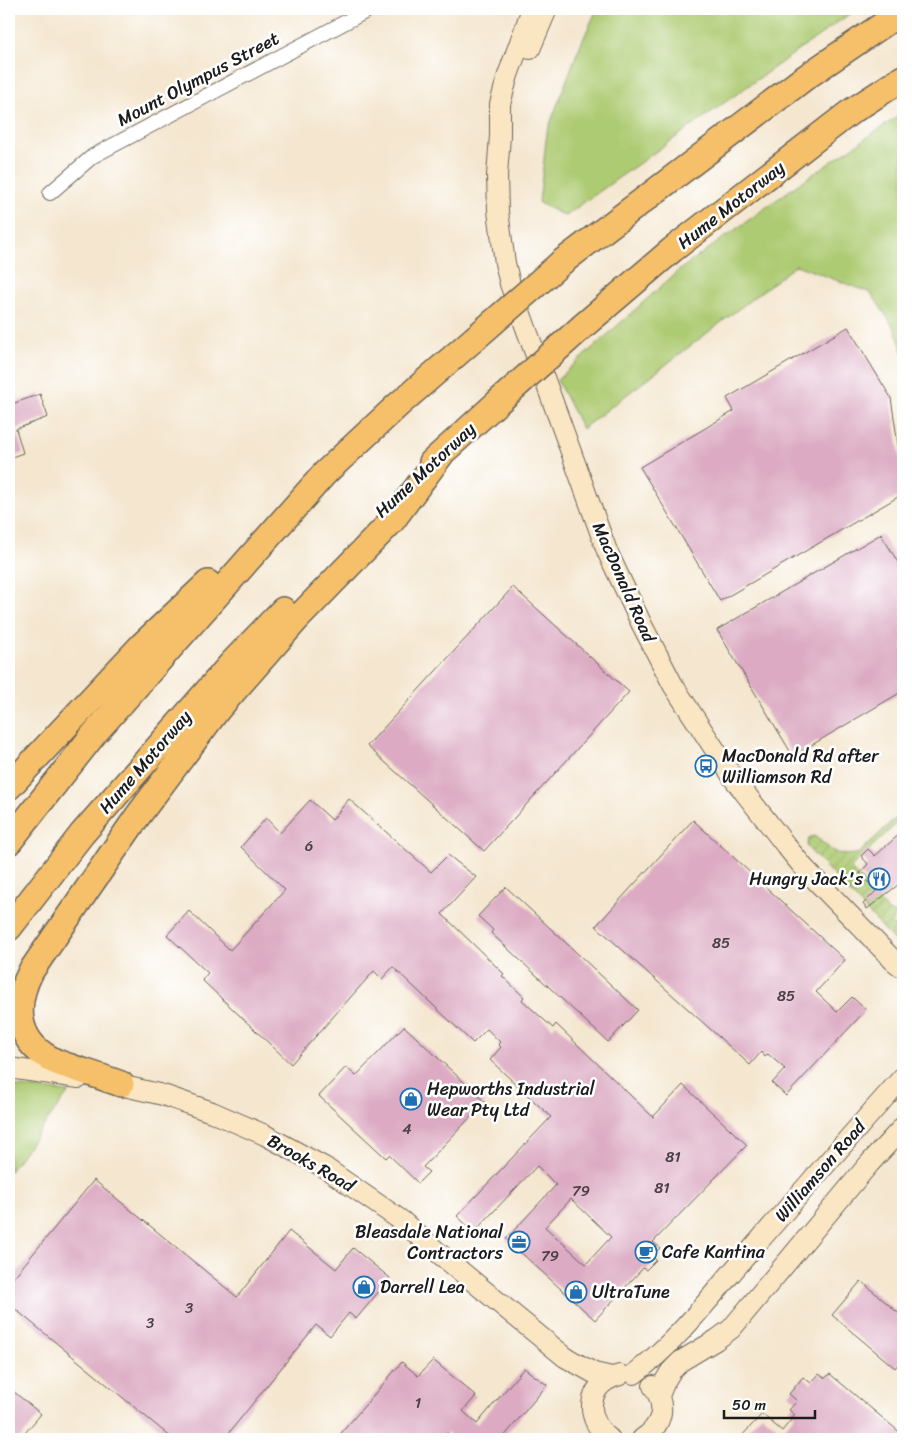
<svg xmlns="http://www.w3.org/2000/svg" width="912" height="1448" font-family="Sriracha,sans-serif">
<defs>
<pattern id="garden-furrows" width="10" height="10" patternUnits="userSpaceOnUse" patternTransform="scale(1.25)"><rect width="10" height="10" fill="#adcb72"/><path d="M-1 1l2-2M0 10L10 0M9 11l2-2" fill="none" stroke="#94ae62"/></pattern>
</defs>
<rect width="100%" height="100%" fill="#fff"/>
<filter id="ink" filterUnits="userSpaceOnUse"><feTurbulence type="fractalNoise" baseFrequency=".02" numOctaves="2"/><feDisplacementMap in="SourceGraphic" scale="10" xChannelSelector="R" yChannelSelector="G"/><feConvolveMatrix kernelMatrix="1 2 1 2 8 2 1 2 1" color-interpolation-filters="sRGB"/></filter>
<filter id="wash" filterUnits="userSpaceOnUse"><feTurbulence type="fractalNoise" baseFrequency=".0096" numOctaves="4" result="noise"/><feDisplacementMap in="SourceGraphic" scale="20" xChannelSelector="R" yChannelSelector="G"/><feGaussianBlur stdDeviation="1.12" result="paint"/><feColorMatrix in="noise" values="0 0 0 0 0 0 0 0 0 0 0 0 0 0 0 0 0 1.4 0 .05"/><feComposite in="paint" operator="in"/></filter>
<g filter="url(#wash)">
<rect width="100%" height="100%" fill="#f4e6cf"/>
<path fill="#adcb72" stroke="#647447" d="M597,9H859L848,15L565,216L539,203L547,132L577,53Z
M903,113V352L895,329L871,293L796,265L582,429L557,380L678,271L797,185Z
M9,1086L69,1092L9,1172Z"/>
<path fill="url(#garden-furrows)" stroke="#647447" d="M897,817L900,820L854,864L851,869L862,880L869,892L881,903L888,911L896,914L892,923L903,936V950L807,847C807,842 808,837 814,836C831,848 835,859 859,853Z"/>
<g id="blocks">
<path fill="#dcabc3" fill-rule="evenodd" d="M848,327L891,398L903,478V494L720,601L640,467L734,411L727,398Z
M40,394L48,417L16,429L23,453L9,458V405Z
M881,534L903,571V691L793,756L717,630Z
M513,587L629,692L484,851L367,746Z
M349,799L431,872L448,855L476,877L442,914L504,974L502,976L524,997L522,1000L553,1028L556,1024L653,1117L683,1085L747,1145L653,1242L660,1248L652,1256L656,1260L646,1270L643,1268L595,1320L506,1239L556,1185L537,1166L474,1232L457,1216L551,1117L490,1060L501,1047L498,1044L500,1042L487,1029L473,1043L393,967L382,979L374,971L291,1064L202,980L208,973L167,935L189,911L230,950L285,890L241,847L266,818L280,833L310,800L332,820ZM571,1199L611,1237L586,1264L545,1227Z
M693,820L845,960L816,992L837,1012L852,997L866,1010L786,1096L772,1083L785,1069L768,1054L765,1057L761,1052L750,1065L596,926Z
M903,831V881L867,909L863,904L876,891L860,873L868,864L861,856L868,849L875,856Z
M506,887L638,1010L608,1042L491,933L493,930L478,916Z
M404,1026L485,1102L423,1167L429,1172L418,1183L389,1155L386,1158L319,1096L346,1067L356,1076Z
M94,1180L237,1297L289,1231L336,1269L353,1248L390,1278L356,1319L349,1313L330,1336L316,1325L224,1439H173L9,1304V1283Z
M861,1281L903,1317V1358L895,1368L832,1315Z
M433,1360L476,1396L463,1411L477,1424L524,1368L547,1385L502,1439H456L447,1433L442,1439H336L402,1362L418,1376Z
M819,1374L825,1378L830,1374L903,1435V1439H739L762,1414L782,1431L795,1415L789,1410L797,1401L789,1394L803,1377L811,1383Z
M9,1388L41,1414L20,1439H9Z"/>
</g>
</g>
<g filter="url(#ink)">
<use href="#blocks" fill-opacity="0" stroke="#68635b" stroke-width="1"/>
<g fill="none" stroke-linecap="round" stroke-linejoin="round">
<g stroke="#68635b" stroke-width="16">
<path id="street" d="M50,193L93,156L370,9"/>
</g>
<g stroke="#68635b" stroke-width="22">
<path id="secondary" d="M532,9L508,75L500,104V136L497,175L498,211L505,263L510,284L607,551L642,625L673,685L734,779L787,847L805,869L894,961L903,968
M530,49L547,9
M9,1068L79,1078
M107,1082L163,1095L212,1112L265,1135L324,1167L402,1221L441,1255L565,1357L594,1373L612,1377
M634,1374C677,1342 710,1297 746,1256C798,1196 850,1136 903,1077
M659,1396L665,1381L671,1371L681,1361L716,1340L731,1329L869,1164L903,1127
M610,1439C584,1420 585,1384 620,1375
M642,1439C663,1425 667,1406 653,1386"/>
</g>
<g stroke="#68635b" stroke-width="28">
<path id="highway" d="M562,262L803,79L903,11
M583,326L672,250L849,113L903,78
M432,462L497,403
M9,787L142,645L208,583
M9,842L94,734L325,473L398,405L474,339
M9,928L82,834L232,663L283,610
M121,1084C105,1078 89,1073 74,1068C65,1065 56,1063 49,1058C14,1038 15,1002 31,971L137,817L218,709L296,620L392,521L443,452"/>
</g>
<use href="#street" stroke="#fff" stroke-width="14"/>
<use href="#secondary" stroke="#fbe6c4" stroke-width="20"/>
<use href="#highway" stroke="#f6c06b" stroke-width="25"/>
<g stroke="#68635b" stroke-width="28" stroke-linecap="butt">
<path id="highway-bridge" d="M474,339L562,262
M497,403L583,326"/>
</g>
<use href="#highway-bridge" stroke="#f6c06b" stroke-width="25"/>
</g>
</g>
<defs>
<g id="bus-ring" transform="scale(1.125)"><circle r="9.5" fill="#fff" stroke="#1f6fb2" stroke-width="1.5"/><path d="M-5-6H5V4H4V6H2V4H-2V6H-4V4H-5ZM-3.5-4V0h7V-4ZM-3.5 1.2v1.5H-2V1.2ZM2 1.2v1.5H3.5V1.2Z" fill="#1f6fb2"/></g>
<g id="restaurant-ring" transform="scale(1.125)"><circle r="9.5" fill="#fff" stroke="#1f6fb2" stroke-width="1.5"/><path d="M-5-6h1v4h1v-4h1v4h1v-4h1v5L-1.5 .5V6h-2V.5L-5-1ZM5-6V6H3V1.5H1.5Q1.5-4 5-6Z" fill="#1f6fb2"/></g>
<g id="shop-ring" transform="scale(1.125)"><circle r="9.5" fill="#fff" stroke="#1f6fb2" stroke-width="1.5"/><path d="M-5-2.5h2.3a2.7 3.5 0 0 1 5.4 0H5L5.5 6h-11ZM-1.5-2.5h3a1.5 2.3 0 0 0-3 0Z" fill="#1f6fb2"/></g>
<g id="office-ring" transform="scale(1.125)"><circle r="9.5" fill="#fff" stroke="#1f6fb2" stroke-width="1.5"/><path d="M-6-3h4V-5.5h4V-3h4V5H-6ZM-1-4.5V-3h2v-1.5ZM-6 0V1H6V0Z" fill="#1f6fb2"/></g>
<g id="cafe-ring" transform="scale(1.125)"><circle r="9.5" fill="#fff" stroke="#1f6fb2" stroke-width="1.5"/><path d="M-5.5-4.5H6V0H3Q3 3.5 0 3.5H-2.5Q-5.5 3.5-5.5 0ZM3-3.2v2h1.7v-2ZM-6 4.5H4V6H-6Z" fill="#1f6fb2"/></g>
</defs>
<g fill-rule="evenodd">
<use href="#bus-ring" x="706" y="766"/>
<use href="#restaurant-ring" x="879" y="879"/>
<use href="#shop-ring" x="411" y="1099"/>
<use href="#office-ring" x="519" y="1242"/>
<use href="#cafe-ring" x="646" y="1252"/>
<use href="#shop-ring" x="364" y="1287"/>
<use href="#shop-ring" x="576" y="1292"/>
</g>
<g text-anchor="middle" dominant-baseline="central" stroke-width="5" stroke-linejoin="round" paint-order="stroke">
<g font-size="15" fill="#4c4046">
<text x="309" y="846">6</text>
<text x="721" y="943">85</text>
<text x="786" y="996">85</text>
<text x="407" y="1129">4</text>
<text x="673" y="1157">81</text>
<text x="662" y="1188">81</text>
<text x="581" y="1191">79</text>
<text x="550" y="1256">79</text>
<text x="189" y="1308">3</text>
<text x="150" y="1323">3</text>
<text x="418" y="1403">1</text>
</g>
<g font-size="18" fill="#1c1c1c" stroke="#fff">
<text transform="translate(198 79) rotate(-28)">Mount Olympus Street</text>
<text transform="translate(731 205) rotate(-38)">Hume Motorway</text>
<text transform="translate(425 470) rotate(-43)">Hume Motorway</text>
<text transform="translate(624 582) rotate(66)">MacDonald Road</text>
<text transform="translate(145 762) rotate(-49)">Hume Motorway</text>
<text transform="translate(311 1163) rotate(30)">Brooks Road</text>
<text transform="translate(820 1171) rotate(-49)">Williamson Road</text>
</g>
<g font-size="18" fill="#1c1c1c" stroke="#fff" text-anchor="start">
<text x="722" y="756">MacDonald Rd after<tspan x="722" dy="21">Williamson Rd</tspan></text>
<text x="863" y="879" text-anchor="end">Hungry Jack's</text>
<text x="427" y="1089">Hepworths Industrial<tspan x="427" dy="21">Wear Pty Ltd</tspan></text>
<text x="503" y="1232" text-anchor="end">Bleasdale National<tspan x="503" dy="21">Contractors</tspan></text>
<text x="662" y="1252">Cafe Kantina</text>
<text x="380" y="1287">Darrell Lea</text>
<text x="592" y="1292">UltraTune</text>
</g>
</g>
<rect width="912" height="1448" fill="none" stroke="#fff" stroke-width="30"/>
<path d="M724 1410v8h91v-8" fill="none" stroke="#1c1c1c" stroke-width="2.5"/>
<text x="732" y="1410" font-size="15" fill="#1c1c1c" stroke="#ffffff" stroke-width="4" paint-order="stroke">50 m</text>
</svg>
